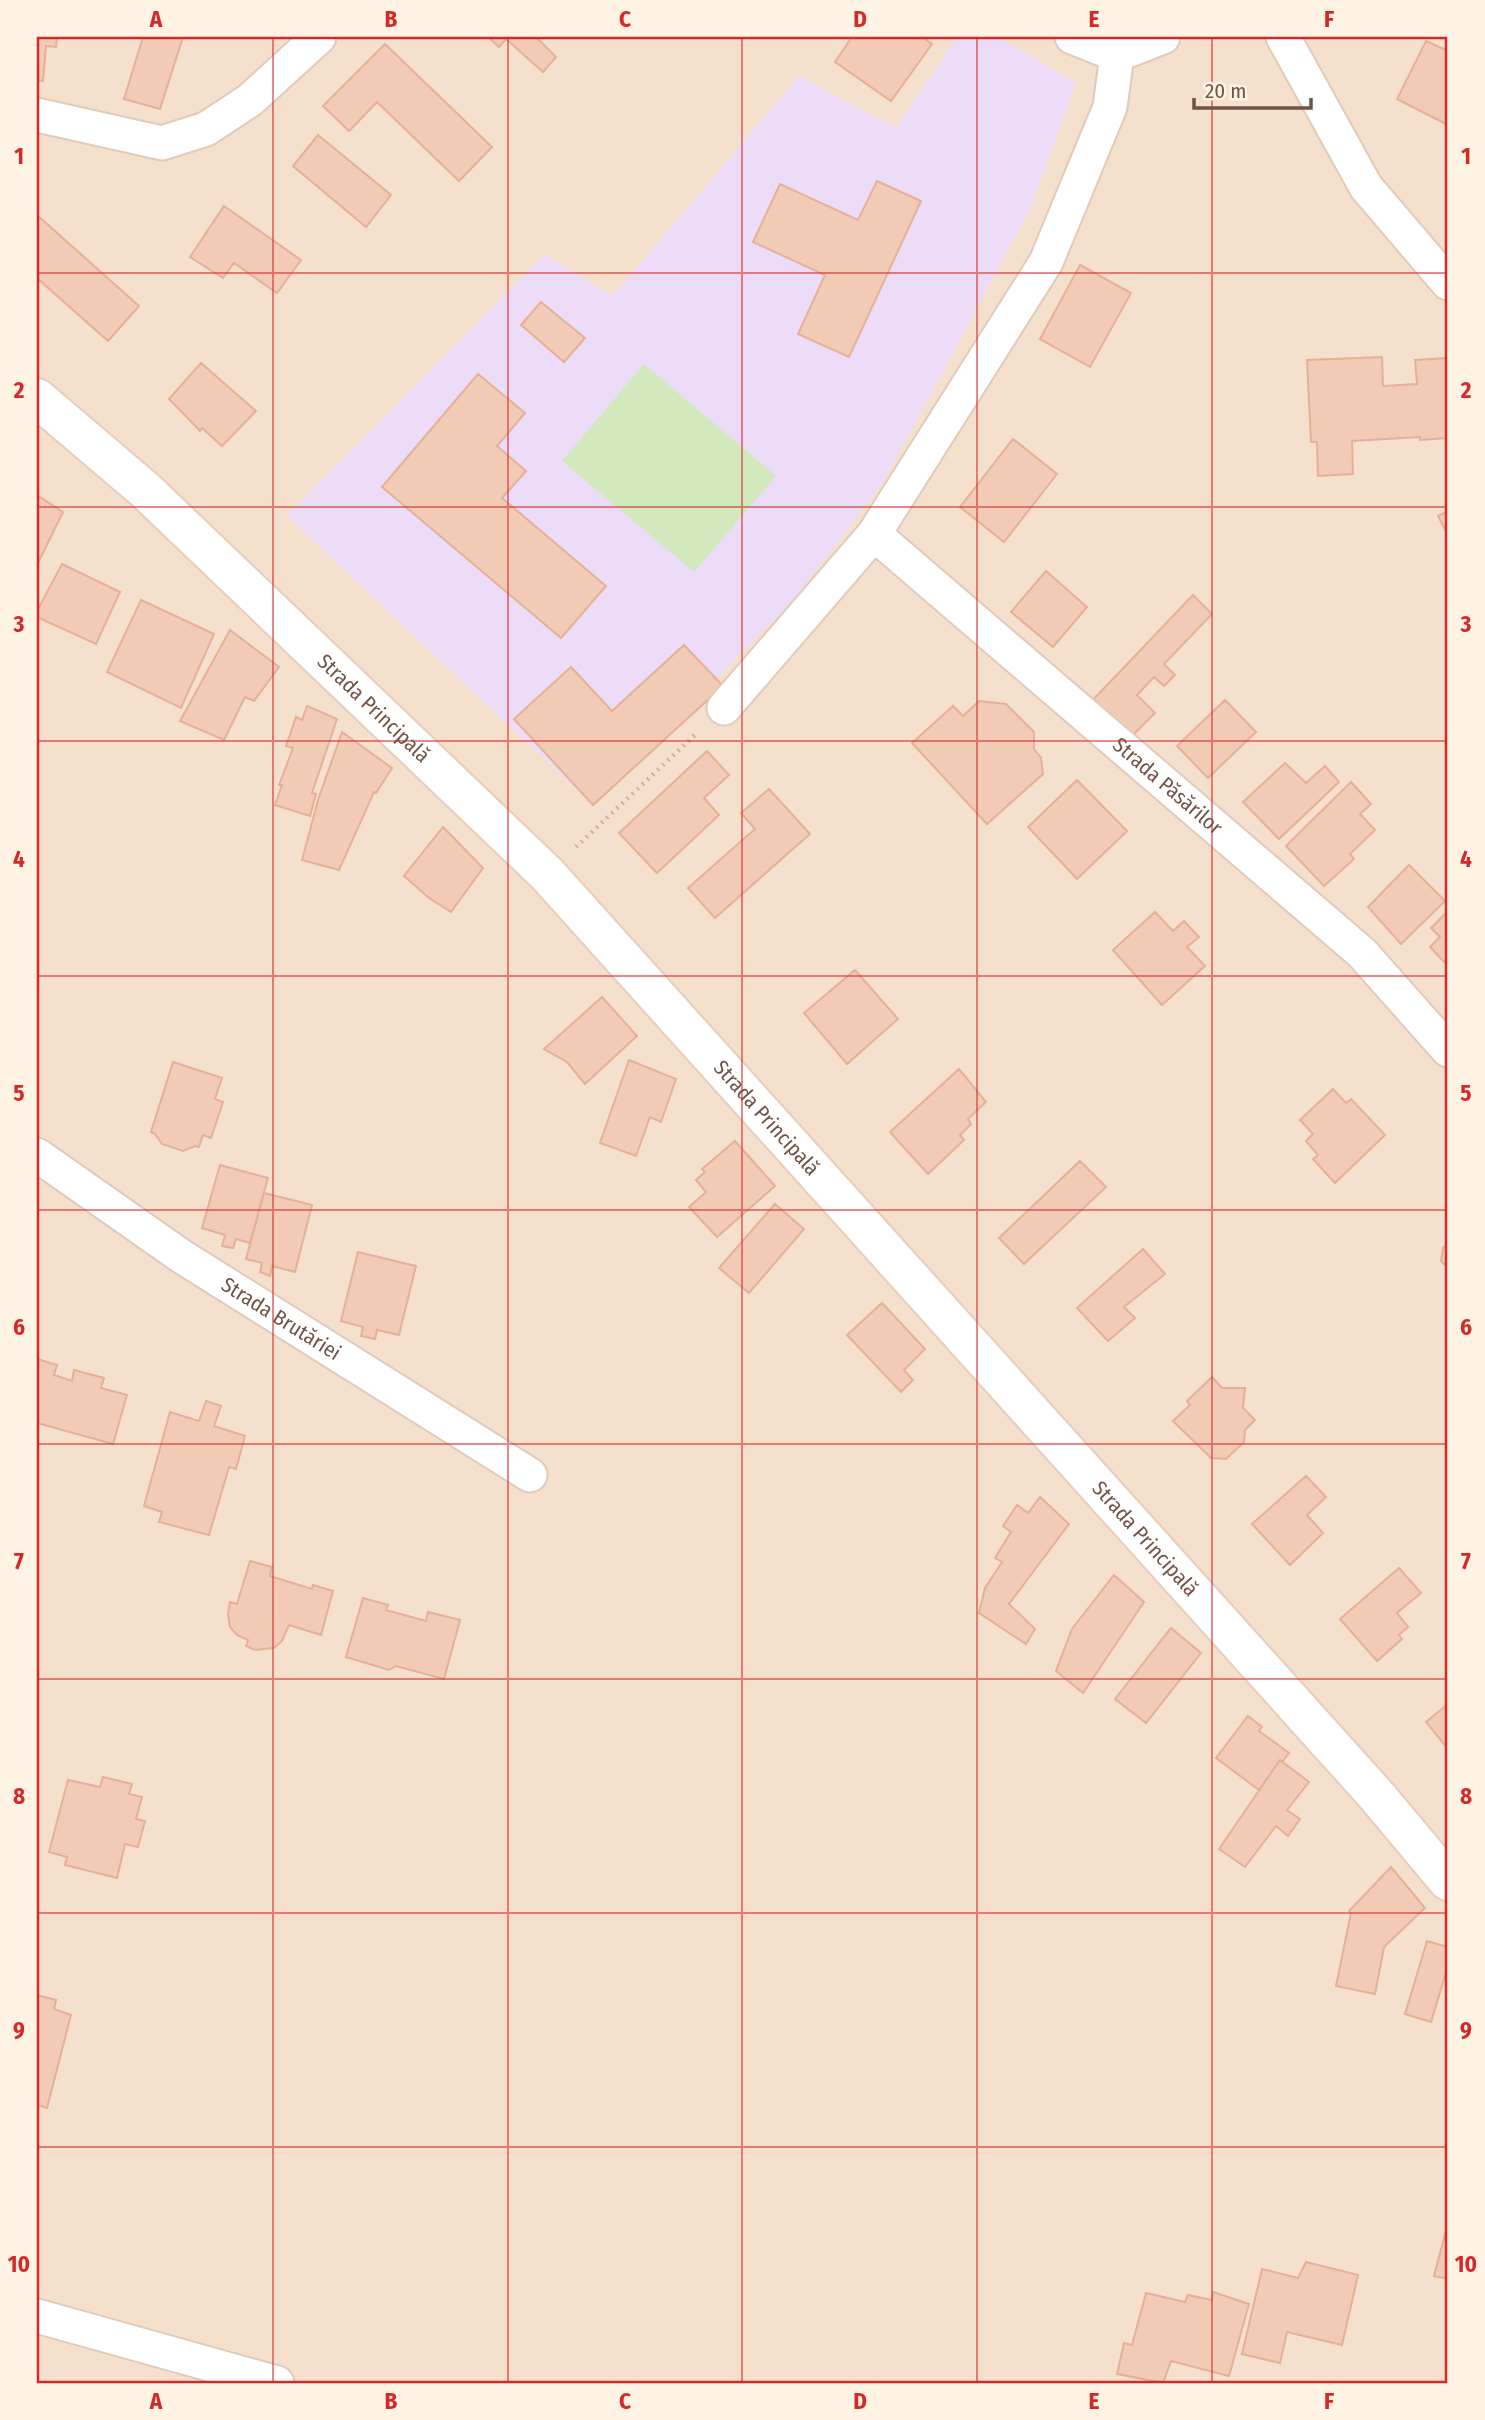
<svg xmlns="http://www.w3.org/2000/svg" width="1485" height="2420" font-family="'Fira Sans Condensed',sans-serif">
<rect width="100%" height="100%" fill="#fcefde"/>
<path fill="#f4e0cd" d="M37,37H1448V2383H37Z"/>
<path fill="#ecdcf8" d="M957,37H998L1076,83L1031,207L884,481L796,597L593,805L287,516L545,254L613,296L799,76L896,128Z"/>
<path fill="#d1e9bd" d="M644,364L776,476L694,572L562,461Z"/>
<path fill="#f2cbb6" stroke="#e4b096" stroke-width="2" d="M37,37H57L56,47L46,46L43,81L37,80Z
M143,37H183L160,109L124,99Z
M488,37H536L556,57L543,72L506,39L499,47Z
M852,37H922L932,44L891,101L835,62Z
M1426,41L1448,51V125L1397,99Z
M385,44L492,147L459,181L377,102L349,131L323,106Z
M318,135L391,195L366,227L293,166Z
M877,181L921,201L849,357L798,334L825,275L753,242L780,184L858,220Z
M224,206L301,260L277,293L234,263L223,278L190,257Z
M37,215L139,306L108,341L37,278Z
M1080,265L1131,293L1090,367L1040,339Z
M541,302L585,338L564,362L521,325Z
M1382,357L1383,386L1417,384L1415,360L1448,358V438L1420,440V437L1352,441L1353,474L1318,476L1317,442H1311L1307,360Z
M201,363L256,411L222,446L202,428L200,431L169,399Z
M478,374L525,413L497,446L526,471L502,498L606,586L561,638L382,487Z
M1013,439L1057,474L1004,542L960,507Z
M37,495L63,512L37,565Z
M1448,511V535L1438,516Z
M62,564L120,592L96,644L37,617V611Z
M1046,571L1087,607L1053,647L1011,612Z
M1193,595L1212,614L1164,664L1175,675L1164,686L1154,677L1137,695L1155,713L1127,741L1089,704Z
M141,600L214,634L181,708L107,672Z
M230,630L279,667L254,701L245,697L224,740L180,721Z
M684,645L723,686L593,805L514,719L571,667L612,711Z
M1225,700L1256,732L1208,778L1177,746Z
M979,701L1006,704L1034,732V749L1041,758L1043,774L987,824L912,743L953,706L963,716Z
M307,706L337,719L312,793L316,794L310,816L275,805L282,785H279L293,748L286,746L296,717L302,720Z
M342,732L392,768L376,793L374,792L339,870L302,860L318,800Z
M707,751L729,775L704,798L719,815L657,873L619,833Z
M1285,763L1306,783L1325,766L1339,782L1279,839L1243,802Z
M1077,780L1127,831L1077,879L1028,827Z
M1351,782L1371,804L1360,814L1375,830L1350,854L1354,859L1324,886L1286,846Z
M769,789L810,834L715,918L688,888L755,829L741,813Z
M443,827L483,868L451,912L429,898L404,876Z
M1409,865L1445,901L1401,944L1368,907Z
M1448,911V966L1430,947L1440,937L1431,928Z
M1155,912L1173,931L1184,921L1199,937L1187,947L1205,966L1162,1005L1113,950Z
M855,970L898,1019L847,1064L804,1013Z
M602,997L637,1036L585,1084L567,1062L544,1049Z
M629,1060L676,1079L661,1122L650,1117L636,1156L600,1143Z
M173,1062L222,1078L215,1099L223,1102L211,1138L203,1135L199,1147L195,1146L183,1151L162,1144L155,1134L151,1132Z
M959,1069L986,1102L968,1119L971,1124L960,1135L964,1140L928,1174L890,1132Z
M1333,1089L1346,1103L1351,1099L1385,1135L1335,1183L1313,1159L1318,1155L1306,1141L1313,1134L1300,1120Z
M735,1141L775,1186L717,1237L689,1207L706,1192L696,1180L705,1172L702,1169Z
M1080,1161L1106,1187L1024,1264L999,1238Z
M220,1165L268,1178L250,1243L236,1239L233,1248L222,1246L225,1235L202,1228Z
M264,1193L312,1205L295,1272L272,1266L270,1276L260,1272L262,1263L246,1259Z
M775,1204L804,1229L749,1293L719,1268Z
M1448,1243V1268L1441,1261L1443,1248Z
M1143,1249L1165,1274L1124,1307L1135,1318L1108,1341L1077,1308Z
M358,1252L416,1266L399,1335L377,1330L375,1339L361,1336L363,1327L341,1321Z
M882,1303L925,1349L904,1370L913,1380L901,1392L847,1335Z
M37,1359L57,1365L54,1375L72,1381L74,1370L104,1378L101,1388L127,1395L113,1444L37,1423Z
M1212,1377L1222,1388H1245L1243,1408L1255,1420L1245,1430L1244,1442L1226,1459L1211,1458L1173,1421L1190,1405L1187,1401Z
M206,1401L221,1406L214,1426L245,1436L236,1469L229,1467L209,1535L159,1522L162,1512L144,1506L170,1412L199,1421Z
M1306,1476L1326,1497L1307,1515L1323,1533L1290,1565L1252,1524Z
M1040,1497L1069,1524L1009,1604L1035,1629L1026,1644L979,1613L985,1588L1002,1562L995,1558L1011,1532L1003,1526L1017,1505L1028,1513Z
M250,1561L272,1567L270,1576L312,1589L313,1585L333,1591L321,1635L289,1625L282,1641L274,1648L255,1650L246,1646L248,1640L237,1635L230,1627L228,1614L230,1602L237,1604Z
M1399,1568L1421,1593L1397,1613L1408,1627L1399,1635L1402,1639L1377,1661L1340,1619Z
M1114,1575L1144,1602L1083,1693L1056,1671L1072,1629Z
M363,1598L388,1605L386,1610L426,1621L428,1612L460,1620L444,1679L396,1666L389,1670L346,1657Z
M1171,1628L1201,1653L1146,1723L1115,1699Z
M1448,1704V1749L1426,1722Z
M1248,1716L1262,1727L1259,1731L1289,1753L1282,1762L1280,1760L1259,1790L1216,1758Z
M1280,1760L1309,1782L1287,1810L1300,1819L1288,1836L1276,1826L1245,1867L1219,1849Z
M103,1777L132,1784L129,1794L142,1797L136,1819L145,1821L138,1847L125,1844L117,1878L65,1865L67,1857L49,1852L68,1780L100,1787Z
M1391,1867L1425,1908L1384,1947L1375,1994L1336,1986L1351,1913L1349,1911Z
M1427,1941L1448,1947V1966L1431,2022L1405,2014Z
M37,1995L56,2000L54,2009L71,2015L47,2108L37,2105Z
M1448,2223V2279L1434,2276Z
M1306,2262L1358,2275L1342,2345L1287,2332L1280,2363L1242,2354L1262,2269L1298,2278Z
M1213,2292L1249,2304L1229,2376L1171,2361L1163,2383L1117,2374L1124,2343L1132,2345L1146,2293L1185,2302L1188,2295L1212,2300Z"/>
<g fill="none" stroke-linecap="round" stroke-linejoin="round">
<g stroke="#e0cbbb" stroke-width="37">
<g id="minor">
<path d="M1072,37L1117,55L1163,37"/>
<path d="M1283,37L1366,187L1448,283"/>
<path d="M37,115L162,143L206,129L250,100L319,37"/>
<path id="s1" d="M874,534L1362,953L1448,1050"/>
<path d="M724,708L874,534L1046,262L1110,107L1117,55"/>
<path id="s2" d="M37,1155L181,1256L530,1475"/>
<path d="M37,2316L277,2383"/>
</g>
</g>
<g stroke="#e7cdbb" stroke-width="42">
<g id="secondary">
<path id="s3" d="M37,398L145,490L547,874L1376,1795L1448,1881"/>
</g>
</g>
<path stroke="#d6ae9a" stroke-width="4.5" stroke-dasharray="2 5" stroke-linecap="butt" d="M576,847L697,733"/>
<use href="#minor" stroke="#fff" stroke-width="33"/>
<use href="#secondary" stroke="#fff" stroke-width="38"/>
</g>
<path fill="none" stroke="#d62828" stroke-width="2" stroke-opacity="0.55" d="M273,37V2383M508,37V2383M742,37V2383M977,37V2383M1212,37V2383M37,273H1448M37,507H1448M37,741H1448M37,976H1448M37,1210H1448M37,1444H1448M37,1679H1448M37,1913H1448M37,2147H1448"/>
<g text-anchor="middle" dominant-baseline="central" stroke-width="6" stroke-linejoin="round" paint-order="stroke">
<g font-size="21" fill="#725447" stroke="#fff3e4">
<text stroke="none"><textPath href="#s3" startOffset="458">Strada Principală</textPath></text>
<text stroke="none"><textPath href="#s1" startOffset="387">Strada Păsărilor</textPath></text>
<text stroke="none"><textPath href="#s3" startOffset="1026">Strada Principală</textPath></text>
<text stroke="none"><textPath href="#s2" startOffset="294">Strada Brutăriei</textPath></text>
<text stroke="none"><textPath href="#s3" startOffset="1592">Strada Principală</textPath></text>
</g>
</g>
<rect width="1485" height="2420" fill="none" stroke="#fff3e4" stroke-width="77"/>
<path d="M1194 98v10h117v-10" fill="none" stroke="#725447" stroke-width="3.5"/>
<text x="1205" y="98" font-size="21" fill="#725447" stroke="#fff3e4" stroke-width="5" paint-order="stroke">20 m</text>
<rect x="38" y="38" width="1408" height="2344" fill="none" stroke="#d62828" stroke-width="2.5"/>
<g font-size="23" text-anchor="middle" font-weight="bold" fill="#d62828">
<text x="156" y="27">A</text>
<text x="391" y="27">B</text>
<text x="625" y="27">C</text>
<text x="860" y="27">D</text>
<text x="1094" y="27">E</text>
<text x="1329" y="27">F</text>
<text x="19" y="164">1</text>
<text x="1466" y="164">1</text>
<text x="19" y="398">2</text>
<text x="1466" y="398">2</text>
<text x="19" y="632">3</text>
<text x="1466" y="632">3</text>
<text x="19" y="867">4</text>
<text x="1466" y="867">4</text>
<text x="19" y="1101">5</text>
<text x="1466" y="1101">5</text>
<text x="19" y="1335">6</text>
<text x="1466" y="1335">6</text>
<text x="19" y="1569">7</text>
<text x="1466" y="1569">7</text>
<text x="19" y="1804">8</text>
<text x="1466" y="1804">8</text>
<text x="19" y="2038">9</text>
<text x="1466" y="2038">9</text>
<text x="19" y="2272">10</text>
<text x="1466" y="2272">10</text>
<text x="156" y="2409">A</text>
<text x="391" y="2409">B</text>
<text x="625" y="2409">C</text>
<text x="860" y="2409">D</text>
<text x="1094" y="2409">E</text>
<text x="1329" y="2409">F</text>
</g>
</svg>
